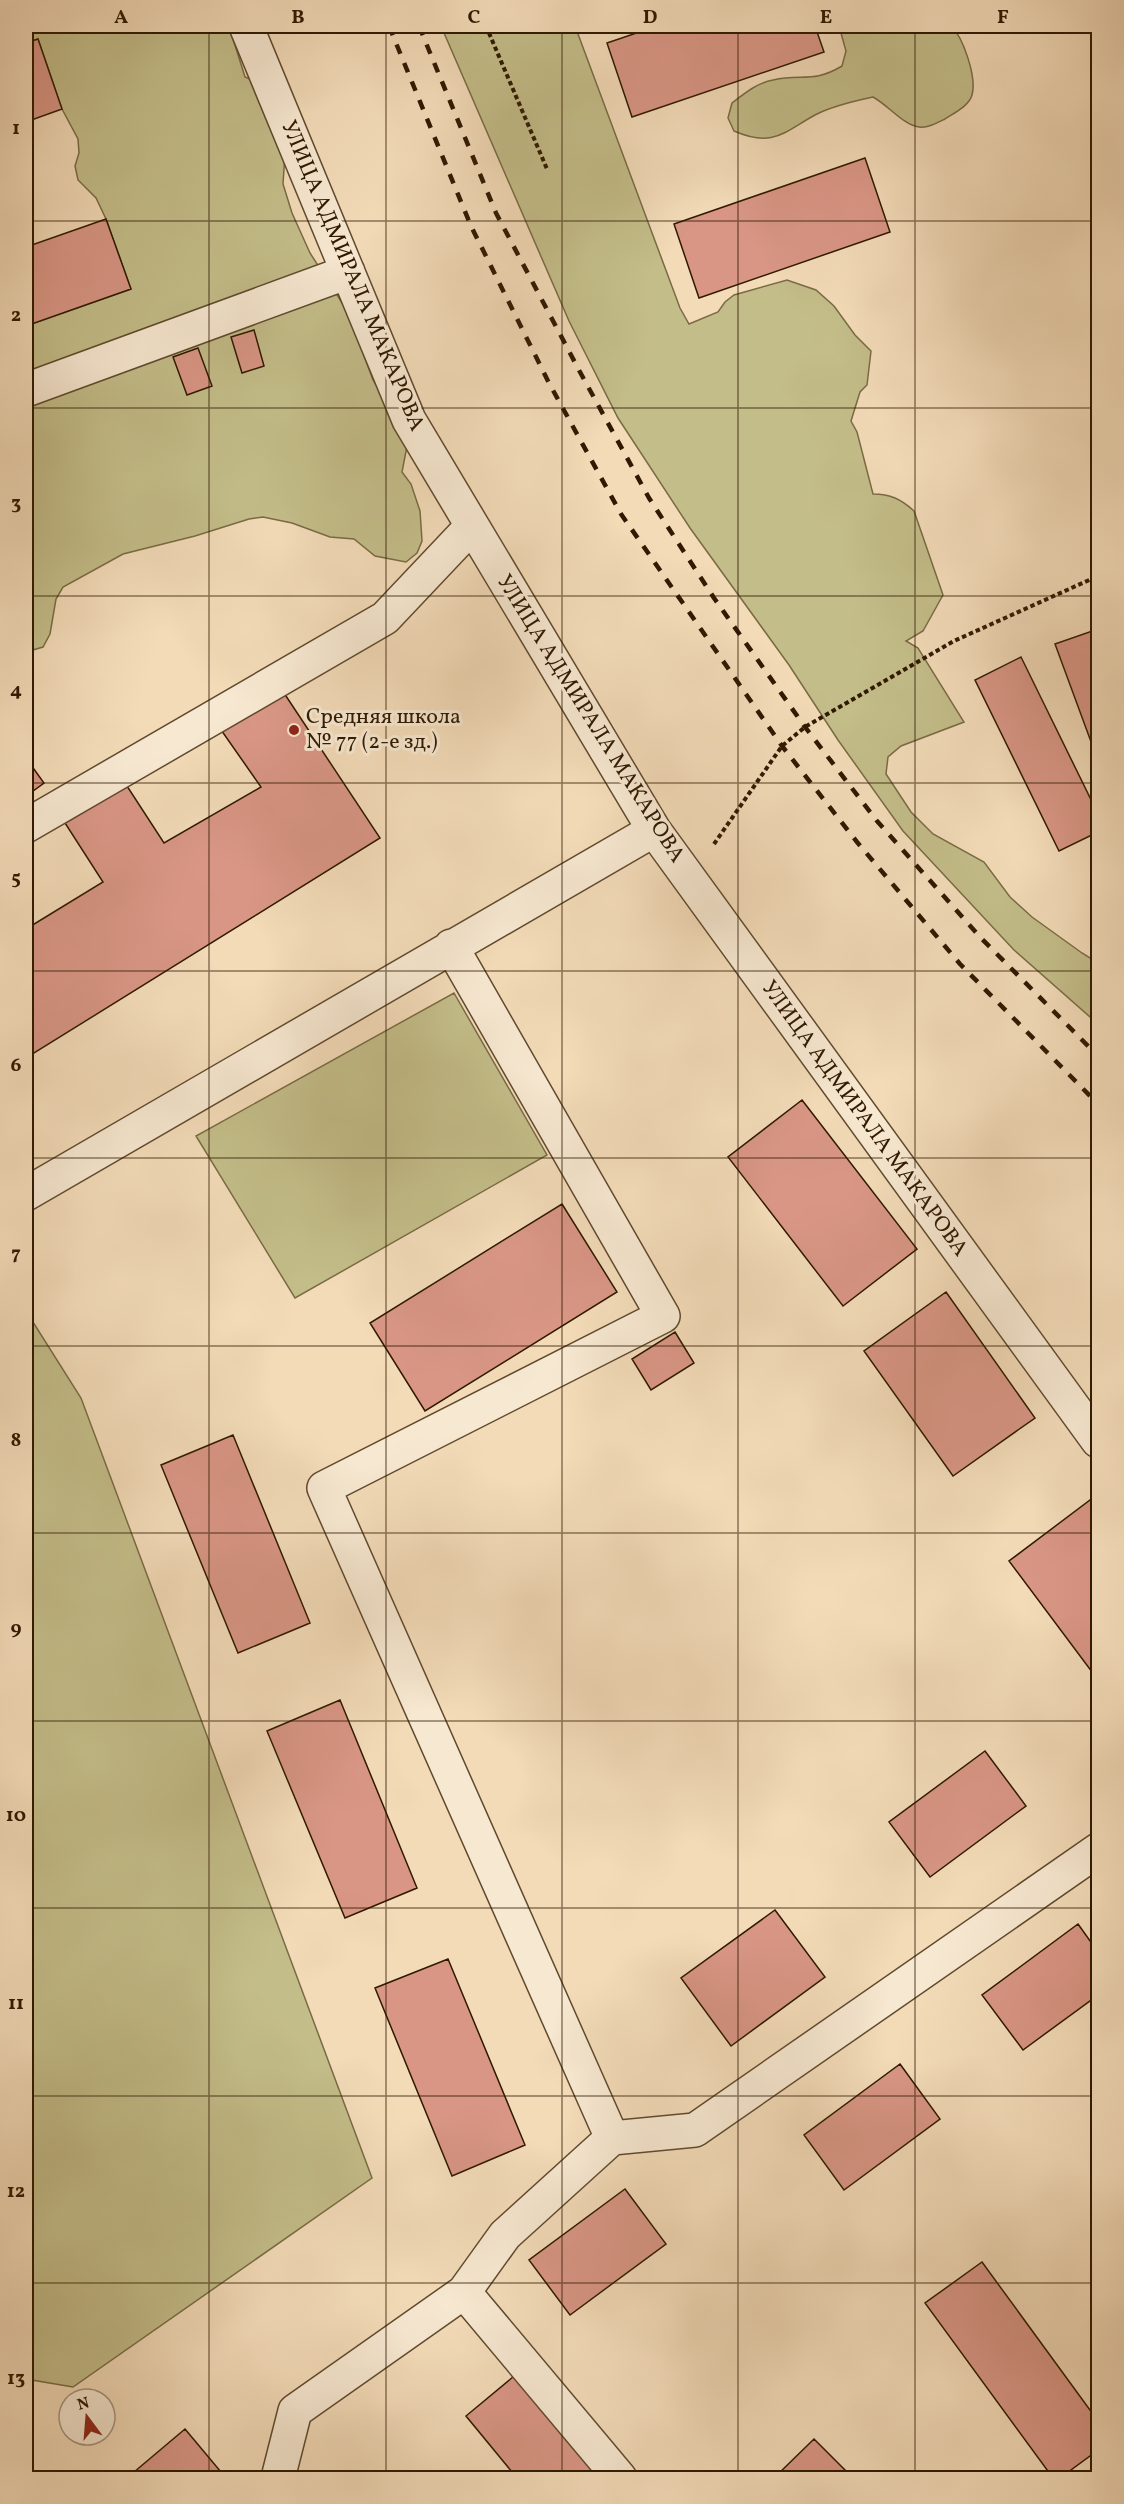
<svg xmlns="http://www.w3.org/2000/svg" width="1124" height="2504" font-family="Vollkorn,serif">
<rect width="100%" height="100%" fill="#f3dbb8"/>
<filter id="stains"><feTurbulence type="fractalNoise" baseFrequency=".00333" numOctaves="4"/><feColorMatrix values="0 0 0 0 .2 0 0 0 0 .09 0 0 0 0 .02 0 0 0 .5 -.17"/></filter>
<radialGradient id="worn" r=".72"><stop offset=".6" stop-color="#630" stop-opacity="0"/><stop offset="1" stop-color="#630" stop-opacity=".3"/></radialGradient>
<path fill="#c3bd89" stroke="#796b44" stroke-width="1.5" d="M26,26H229L245,77L264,85L285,154L283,184L292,213L310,253L348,312L373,380L388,404L407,446L402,472L411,484L420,511L422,541L417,553L406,562L375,556L354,539L330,537L292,523L263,517L249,519L195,536L123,554L63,587L56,599L50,634L43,647L26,652V326L131,289L106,219L96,198L78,180L75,166L79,153L78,139L62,109L38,39L26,43Z
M441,26H575L680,308L689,324L718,312L725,302L734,295L787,280L816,290L834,306L855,335L871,351L867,385L860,392L851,421L857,432L873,494C890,494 901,499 914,511L943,595L923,631L906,641L918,648L964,722L901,746L888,757L886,774L911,812L933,834L984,862L1010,897L1032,917L1082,953L1098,963V1024L1014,950L903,831L838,740L789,665L690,528L618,418L569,321Z
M839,26H951C963,37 977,77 972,95C969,106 954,113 945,119C937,123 928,128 919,127C903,125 888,105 873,97C854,101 832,106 815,115C784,132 773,148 734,131L728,118L732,103C745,93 757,83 773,80C802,73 812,84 842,66L846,51Z
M454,993L547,1155L295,1298L196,1136Z
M26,1311L81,1398L372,2178L73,2387L26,2379Z"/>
<path fill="#d99685" stroke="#2f1900" stroke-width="1.5" d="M657,26H815L824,52L632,117L607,43Z
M38,39L62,109L26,122V43Z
M865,158L890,232L699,298L674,224Z
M106,219L131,289L26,326V247Z
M254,330L264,366L242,373L231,337Z
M198,348L212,386L187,395L173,357Z
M1098,629V758H1097L1055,644Z
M1021,657L1098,814V832L1059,851L975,680Z
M282,690L380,838L26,1058V929L103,882L65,823L127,786L164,843L261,787L219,727Z
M31,765L44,783L29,794L26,790V769Z
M802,1100L917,1249L843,1306L728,1157Z
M562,1204L617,1292L425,1411L370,1323Z
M946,1292L1035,1418L953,1476L864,1351Z
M675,1332L694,1363L651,1390L632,1359Z
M233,1435L310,1623L238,1653L161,1465Z
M1098,1494V1680L1009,1561Z
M340,1700L417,1888L345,1918L267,1731Z
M985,1751L1026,1806L930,1877L889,1822Z
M775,1910L825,1977L731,2046L681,1978Z
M1078,1924L1098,1952V1995L1023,2050L982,1995Z
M448,1959L525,2145L452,2176L375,1988Z
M900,2064L940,2119L844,2190L804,2135Z
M625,2189L666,2244L570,2315L529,2260Z
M982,2262L1098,2421V2450L1060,2478H1053L925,2303Z
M519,2372L607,2478H517L466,2416Z
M185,2429L226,2478H127Z
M814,2439L853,2478H774Z"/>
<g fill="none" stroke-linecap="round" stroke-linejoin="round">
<g stroke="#604a2e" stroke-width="36">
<path id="minor" d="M246,26L409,420L654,830L1098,1441
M26,390L348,272
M26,826L385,618L472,526
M451,946L663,1316L324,1488L612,2138
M26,1194L654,830
M464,2292L620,2478
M278,2478L295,2411L464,2292L505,2235L612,2138L695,2130L1098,1850"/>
</g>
<path stroke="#2f1900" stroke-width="4" stroke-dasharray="4.5 3" stroke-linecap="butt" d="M486,26L547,169
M714,844L782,746L805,727L954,641L1098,576"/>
<use href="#minor" stroke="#f7e8d1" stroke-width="33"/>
<path stroke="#2f1900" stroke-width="4.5" stroke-dasharray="10 10" stroke-linecap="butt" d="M389,26L471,226L549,383L621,514L782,746L857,842L960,964L1098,1104
M419,26L496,213L580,372L649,498L714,598L805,727L877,821L981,938L1098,1056"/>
</g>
<path fill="none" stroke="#2f1900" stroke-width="1.5" stroke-opacity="0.55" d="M209,26V2478M386,26V2478M562,26V2478M738,26V2478M915,26V2478M26,221H1098M26,408H1098M26,596H1098M26,783H1098M26,971H1098M26,1158H1098M26,1346H1098M26,1533H1098M26,1721H1098M26,1908H1098M26,2096H1098M26,2283H1098"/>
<circle fill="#8f2418" stroke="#f7e8d1" stroke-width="2" cx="294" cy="730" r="6"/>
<g text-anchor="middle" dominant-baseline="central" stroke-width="6" stroke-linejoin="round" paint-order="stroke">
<g font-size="22" fill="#2f1900" stroke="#f7e8d1">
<text transform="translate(352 276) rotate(67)">УЛИЦА АДМИРАЛА МАКАРОВА</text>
<text transform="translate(590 719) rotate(58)">УЛИЦА АДМИРАЛА МАКАРОВА</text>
<text transform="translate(864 1119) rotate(54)">УЛИЦА АДМИРАЛА МАКАРОВА</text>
</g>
<g font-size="22" fill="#2f1900" stroke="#f7e8d1" text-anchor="start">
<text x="306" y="717">Средняя школа<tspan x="306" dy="25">№ 77 (2-е зд.)</tspan></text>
</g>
</g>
<rect width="1124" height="2504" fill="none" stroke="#f3dbb8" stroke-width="66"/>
<g transform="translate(87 2417) rotate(344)"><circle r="28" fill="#f7e8d1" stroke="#a7957d" stroke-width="1.5"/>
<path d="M0-4.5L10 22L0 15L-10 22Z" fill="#8f2418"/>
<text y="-9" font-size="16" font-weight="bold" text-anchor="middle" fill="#2f1900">N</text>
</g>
<rect x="33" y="33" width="1058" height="2438" fill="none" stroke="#2f1900" stroke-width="2"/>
<g font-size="20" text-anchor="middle" font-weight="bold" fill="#2f1900">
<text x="121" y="23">A</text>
<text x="298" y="23">B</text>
<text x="474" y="23">C</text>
<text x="650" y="23">D</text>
<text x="826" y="23">E</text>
<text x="1003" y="23">F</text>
<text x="16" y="134">1</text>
<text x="16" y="321">2</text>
<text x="16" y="509">3</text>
<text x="16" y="696">4</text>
<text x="16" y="884">5</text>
<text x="16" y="1071">6</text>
<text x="16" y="1259">7</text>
<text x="16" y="1446">8</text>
<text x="16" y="1634">9</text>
<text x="16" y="1821">10</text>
<text x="16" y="2009">11</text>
<text x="16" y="2197">12</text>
<text x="16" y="2384">13</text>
</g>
<rect width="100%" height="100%" filter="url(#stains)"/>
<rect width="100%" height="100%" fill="url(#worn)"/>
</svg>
